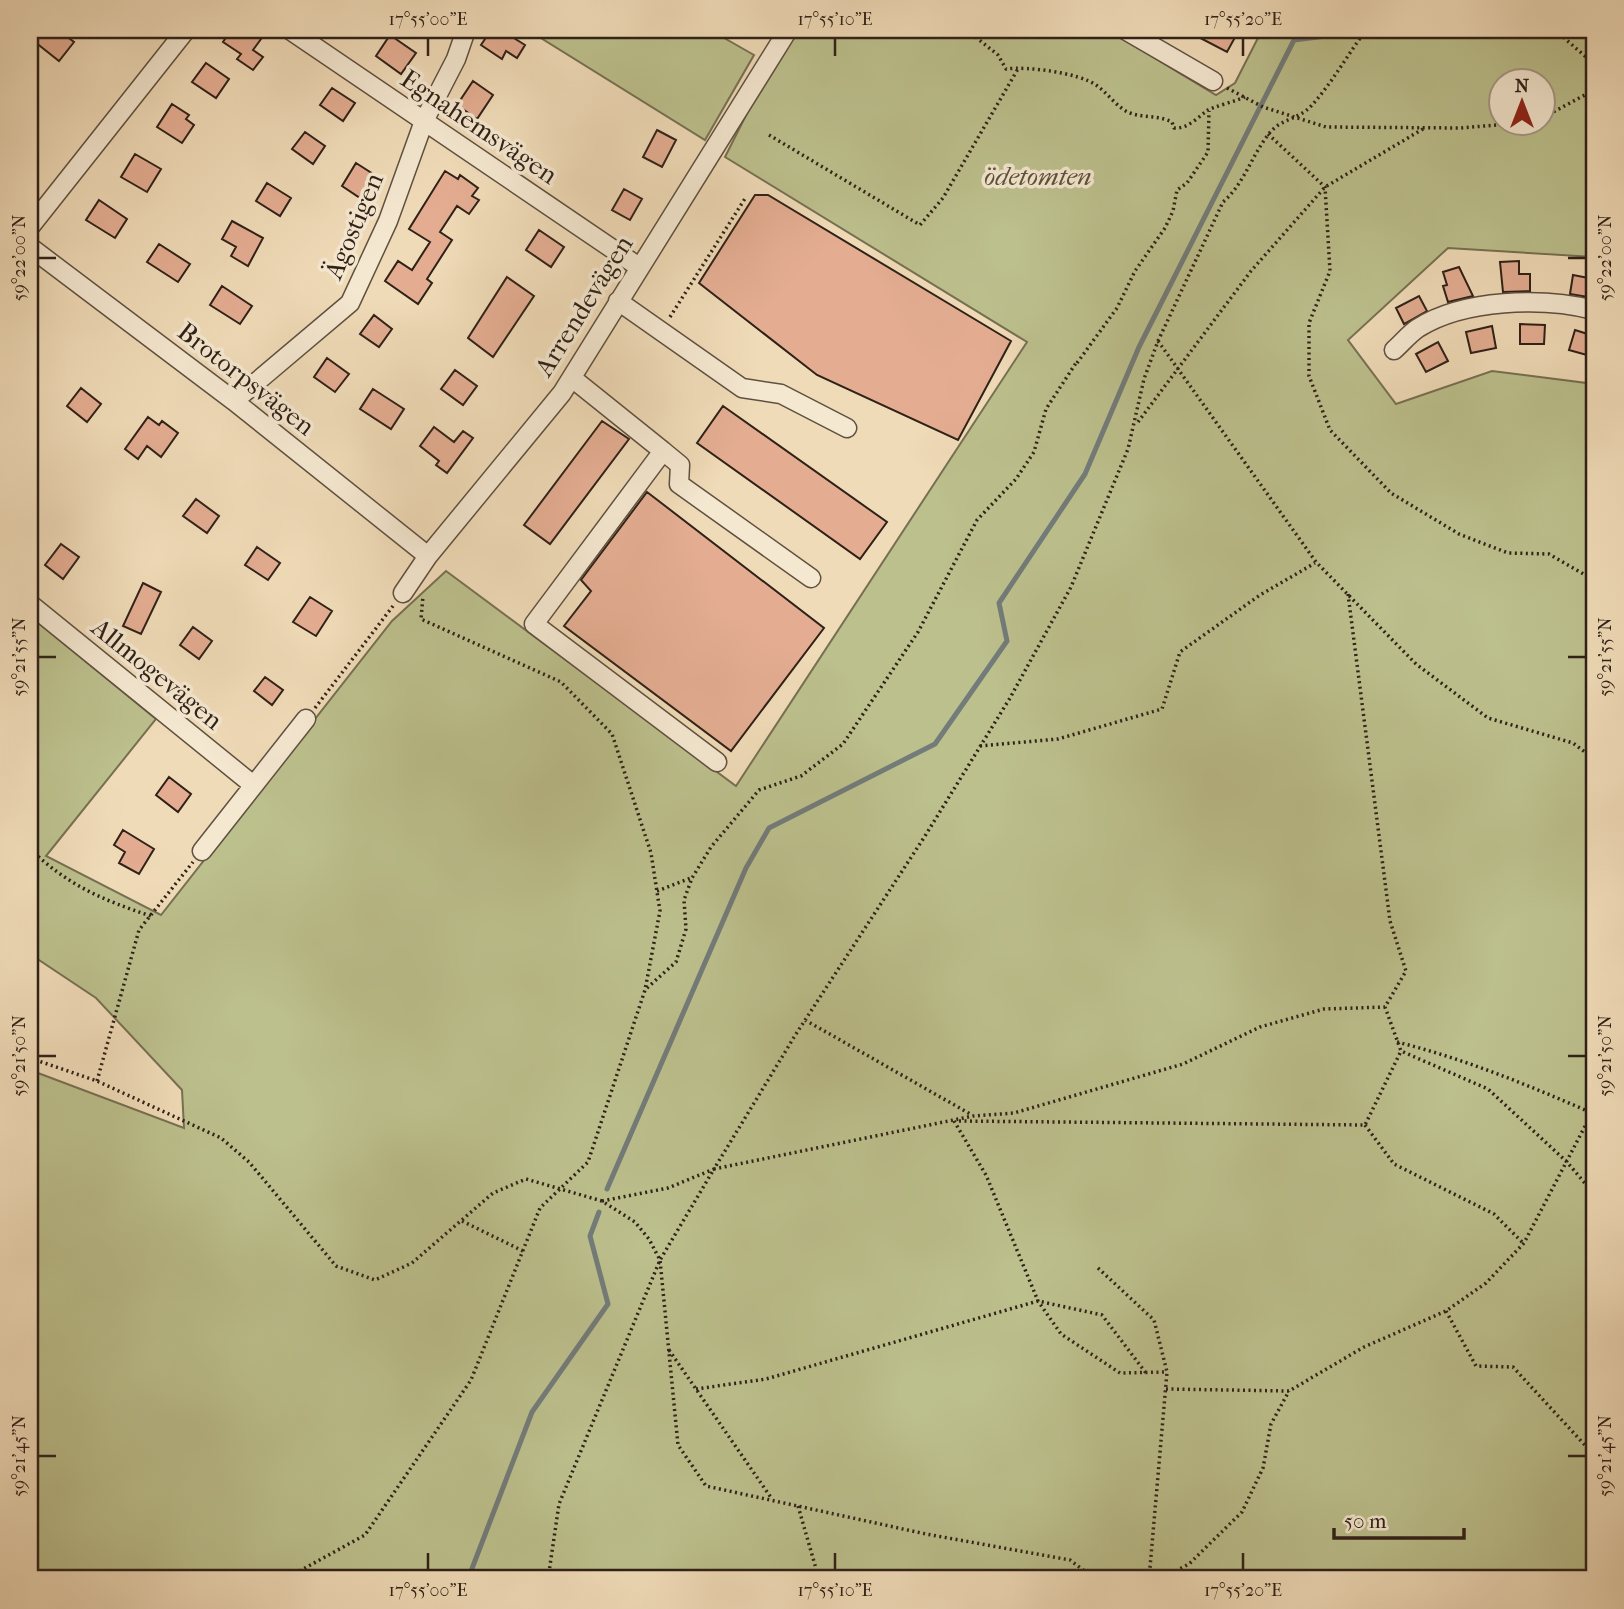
<svg xmlns="http://www.w3.org/2000/svg" width="1624" height="1609" font-family="'IM FELL French Canon',serif">
<rect width="100%" height="100%" fill="#f0dbb8"/>
<filter id="stains"><feTurbulence type="fractalNoise" baseFrequency=".00286" numOctaves="4"/><feColorMatrix values="0 0 0 0 .2 0 0 0 0 .09 0 0 0 0 .02 0 0 0 .5 -.17"/></filter>
<radialGradient id="worn" r=".72"><stop offset=".6" stop-color="#630" stop-opacity="0"/><stop offset="1" stop-color="#630" stop-opacity=".3"/></radialGradient>
<path fill="#bcc08d" stroke="#767052" stroke-width="2" fill-rule="evenodd" d="M528,30H710L754,55L705,140Z
M789,30H1108L1216,95L1235,83L1262,30H1594V257L1448,248L1348,340L1396,404L1492,371L1594,384V1579H30V1070L184,1128L182,1090L96,998L30,954V616L156,719L46,856L161,915L392,621L446,571L736,786L1027,342L725,157ZM1502,80H1544V122H1502Z"/>
<g fill="none" stroke-linecap="round" stroke-linejoin="round">
<path stroke="#737c7a" stroke-width="5" d="M607,1189L746,868L769,828L935,744L1007,641L999,603L1085,474L1139,347L1294,40L1342,34L1344,30
M468,1579L532,1412L608,1304L590,1236L599,1212"/>
</g>
<path fill="#e4ad92" stroke="#2f2118" stroke-width="2" d="M30,30H58L74,42L59,61L30,38Z
M231,30H248L261,39L253,50L263,57L253,70L237,59L241,54L223,42Z
M491,30H501L525,45L517,58L506,51L502,59L481,45Z
M1185,30H1239L1227,52Z
M390,35L416,53L401,74L376,56Z
M206,63L229,79L216,98L192,82Z
M473,81L493,95L477,119L457,105Z
M332,88L355,103L343,121L320,105Z
M172,104L189,115L186,119L194,125L182,143L157,127Z
M657,130L676,140L662,167L643,157Z
M305,132L325,146L313,164L292,149Z
M135,154L161,169L147,192L121,177Z
M356,163L381,179L366,202L342,186Z
M445,171L458,179L460,175L478,188L472,196L479,200L469,214L457,206L440,232L452,240L427,279L432,283L418,304L385,281L398,261L412,270L430,242L409,229Z
M267,183L291,198L280,216L256,201Z
M624,189L642,199L630,220L612,210Z
M755,195H768L1011,341L958,440L817,375L699,283Z
M99,200L127,219L115,238L86,220Z
M232,221L263,238L248,266L231,256L236,247L222,239Z
M539,230L564,247L551,267L526,250Z
M159,244L190,264L178,282L147,262Z
M1519,261V274H1530V291L1503,292L1500,262Z
M1459,267L1473,296L1448,302L1443,286L1447,285L1443,272Z
M1573,275L1594,279V298L1570,294Z
M507,277L534,296L493,357L468,338Z
M222,286L252,306L240,324L210,305Z
M1419,296L1427,311L1404,324L1396,308Z
M374,315L392,329L379,347L360,334Z
M1520,324L1545,325L1544,344H1520Z
M1492,326L1496,348L1471,353L1466,332Z
M1575,330L1594,336V357L1569,350Z
M1438,342L1448,361L1426,372L1416,354Z
M327,358L349,374L335,392L314,377Z
M455,370L477,386L463,405L441,389Z
M81,388L101,404L87,422L67,406Z
M373,389L404,409L391,429L360,409Z
M723,406L887,522L860,559L697,443Z
M148,417L159,425L162,421L178,433L161,457L147,446L138,459L125,449Z
M602,421L629,439L550,544L524,525Z
M434,427L454,442L463,431L473,438L447,473L436,465L439,461L420,446Z
M647,492L824,628L731,751L564,626L591,591L581,580Z
M196,499L219,516L207,533L183,516Z
M61,544L79,557L63,579L45,565Z
M257,547L280,563L268,580L245,565Z
M143,583L161,592L141,634L123,626Z
M310,597L332,611L316,636L293,622Z
M193,627L212,641L199,659L180,645Z
M265,677L283,690L272,705L254,691Z
M169,777L191,794L178,812L156,795Z
M123,830L154,849L139,874L119,863L125,852L114,845Z"/>
<g fill="none" stroke-linecap="round" stroke-linejoin="round">
<g stroke="#5f5040" stroke-width="21">
<path id="minor" d="M290,30L639,267
M1125,30L1213,81
M30,227L186,30
M30,247L234,401L428,556
M618,301L742,388L781,394L847,428
M1394,350C1402,343 1409,334 1418,328C1464,299 1543,297 1594,310
M572,378L663,451L534,624L717,762
M234,401L350,303L388,221L424,121L456,59L466,30
M663,451L680,465L679,484L811,578
M403,593L428,556L562,393L788,30
M30,604L252,784
M202,851L306,719"/>
</g>
<path stroke="#2f2118" stroke-width="3.5" stroke-dasharray="2 3.5" stroke-linecap="butt" d="M967,30L998,55L1006,69C1027,66 1079,73 1096,85C1108,93 1117,108 1130,113C1143,118 1158,115 1172,122L1174,128C1188,129 1198,117 1208,110C1213,107 1236,101 1245,97
M1555,30L1594,64
M1227,88L1263,107L1326,127L1460,128L1533,122
M1544,117L1594,90
M1268,134L1325,187L1330,271L1309,323V376L1330,430L1391,493L1459,534L1508,553L1549,554L1594,580
M769,135L920,225L943,198L1019,67
M670,317L746,197
M1158,341L1316,562L1416,664L1488,718L1573,743L1594,759
M1077,363L1117,308L1135,271L1165,228L1173,211L1177,190L1187,183L1208,152L1209,111
M1138,422L1251,271L1325,187L1423,129
M1348,594L1390,921L1406,971L1385,1007L1401,1051L1488,1089L1567,1162L1594,1194
M315,708L393,606
M980,746L1058,739L1162,709L1180,652L1260,595L1315,563
M30,849C68,885 102,900 151,916
M657,891L691,878
M647,988L676,962L686,929L684,900L692,878L711,847L759,790L801,776L843,744L918,632L977,520L1016,479L1034,452L1046,409L1076,363
M805,1020L972,1115
M1397,1042C1465,1059 1528,1085 1592,1113
M30,1058L97,1081L221,1138L249,1162L336,1266L375,1280L412,1263L493,1193L526,1179L602,1201L635,1222L649,1239L660,1260L678,1445L706,1486L926,1534L1070,1560L1095,1579
M97,1081L139,930L193,862
M954,1121L986,1175L1038,1301L1061,1334L1120,1373L1167,1372
M959,1121L1365,1125L1401,1051
M1365,1125L1394,1164L1494,1214L1523,1243
M602,1201L668,1188L714,1169L796,1034L925,836L1010,698L1071,587L1128,449L1144,379L1158,341L1223,202C1244,184 1251,157 1268,135C1280,118 1299,120 1312,105C1332,83 1348,54 1366,30
M462,1221L523,1251
M1098,1268L1154,1320L1167,1372L1149,1579
M1446,1311L1476,1366L1513,1367L1594,1455
M669,1350L772,1499
M696,1389L766,1379L1038,1301L1102,1315L1146,1373
M1166,1389L1289,1391L1364,1347L1446,1311L1486,1283L1524,1243L1594,1109
M798,1506L819,1579
M30,1573L52,1579
M285,1579L365,1535L471,1380L540,1208L588,1162L645,990L660,911L651,853L612,734L561,682L421,619L423,596
M548,1579L559,1504L660,1260L714,1169L973,1116L1014,1113L1183,1064L1260,1027L1324,1009L1385,1007
M1161,1579L1189,1564L1242,1512L1263,1468L1271,1424L1289,1391"/>
<use href="#minor" stroke="#f5e8d1" stroke-width="18"/>
</g>
<path fill="none" stroke="#2f2118" stroke-width="2.5" d="M428,38V56M835,38V56M1243,38V56M38,258H56M1568,258H1586M38,657H56M1568,657H1586M38,1056H56M1568,1056H1586M38,1456H56M1568,1456H1586M428,1553V1570M835,1553V1570M1243,1553V1570"/>
<g text-anchor="middle" dominant-baseline="central" stroke-width="7" stroke-linejoin="round" paint-order="stroke">
<g font-size="26" fill="#2f2118" stroke="#f5e8d1">
<text transform="translate(479 127) rotate(34)">Egnahemsvägen</text>
<text transform="translate(354 226) rotate(-67)">Ägostigen</text>
<text transform="translate(584 306) rotate(-58)">Arrendevägen</text>
<text transform="translate(246 379) rotate(38)">Brotorpsvägen</text>
<text transform="translate(157 674) rotate(39)">Allmogevägen</text>
</g>
<g font-size="26" font-style="italic" fill="#59513b" stroke="#f5e8d1">
<text x="1038" y="176">ödetomten</text>
</g>
</g>
<rect width="1624" height="1609" fill="none" stroke="#f0dbb8" stroke-width="77"/>
<g transform="translate(1522 102)"><circle r="33" fill="#f5e8d1" stroke="#a69887" stroke-width="2"/>
<path d="M0-5L12 26L0 18L-12 26Z" fill="#8f2418"/>
<text y="-10" font-size="19" font-weight="bold" text-anchor="middle" fill="#2f2118">N</text>
</g>
<path d="M1334 1528v10h130v-10" fill="none" stroke="#2f2118" stroke-width="3.5"/>
<text x="1344" y="1528" font-size="21" fill="#2f2118" stroke="#f5e8d1" stroke-width="5" paint-order="stroke">50 m</text>
<rect x="38" y="38" width="1548" height="1532" fill="none" stroke="#2f2118" stroke-width="2.5"/>
<g font-size="18" text-anchor="middle" fill="#2f2118">
<text x="428" y="25">17°55'00"E</text>
<text x="835" y="25">17°55'10"E</text>
<text x="1243" y="25">17°55'20"E</text>
<text transform="translate(19 258) rotate(-90)" y="6">59°22'00"N</text>
<text transform="translate(1605 258) rotate(-90)" y="6">59°22'00"N</text>
<text transform="translate(19 657) rotate(-90)" y="6">59°21'55"N</text>
<text transform="translate(1605 657) rotate(-90)" y="6">59°21'55"N</text>
<text transform="translate(19 1056) rotate(-90)" y="6">59°21'50"N</text>
<text transform="translate(1605 1056) rotate(-90)" y="6">59°21'50"N</text>
<text transform="translate(19 1456) rotate(-90)" y="6">59°21'45"N</text>
<text transform="translate(1605 1456) rotate(-90)" y="6">59°21'45"N</text>
<text x="428" y="1596">17°55'00"E</text>
<text x="835" y="1596">17°55'10"E</text>
<text x="1243" y="1596">17°55'20"E</text>
</g>
<rect width="100%" height="100%" filter="url(#stains)"/>
<rect width="100%" height="100%" fill="url(#worn)"/>
</svg>
